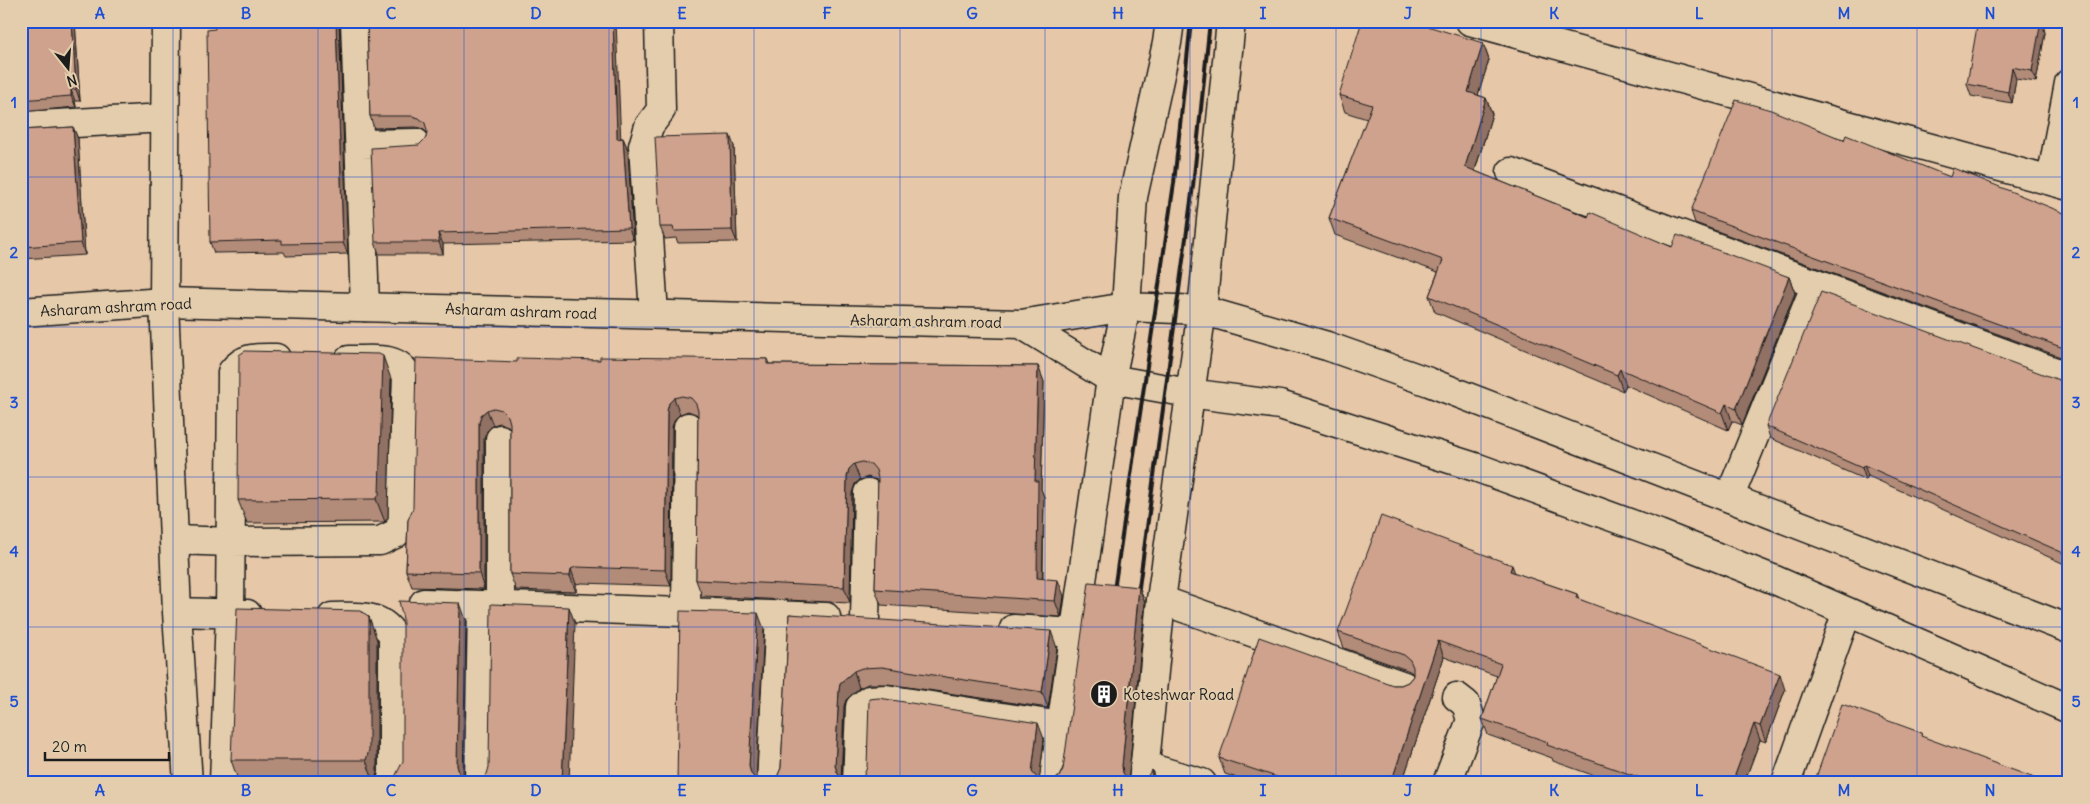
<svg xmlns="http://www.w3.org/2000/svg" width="2090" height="804" font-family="Delius,sans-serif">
<rect width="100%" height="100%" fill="#e6c7a8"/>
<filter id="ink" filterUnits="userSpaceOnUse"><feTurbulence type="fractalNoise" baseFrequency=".02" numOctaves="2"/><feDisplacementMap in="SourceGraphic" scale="10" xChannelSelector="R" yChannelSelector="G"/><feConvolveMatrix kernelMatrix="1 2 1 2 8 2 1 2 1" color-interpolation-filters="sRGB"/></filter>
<g filter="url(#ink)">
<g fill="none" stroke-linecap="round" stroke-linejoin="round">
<g stroke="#1c1c1c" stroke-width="31">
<path id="minor" d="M166,21L164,302L177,612L188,783
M355,21L365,307
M1470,21L2069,186
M21,126L165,118
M360,144L416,143
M1511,172L2069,377
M2051,180L2069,83
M654,314L643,146L649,126L661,110L659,21
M1730,496L1816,284
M175,540L231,542L380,541L395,534L401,528L407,376C398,354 368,361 349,360
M1161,600L1404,686
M424,603L826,617
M500,605V439
M177,612L247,614
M686,612L688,427
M332,617C355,617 380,613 393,635V777L390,783
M865,619L868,493
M1014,629L1074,633
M1144,766L1202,783
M224,783L230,614L232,372C244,356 257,358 276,358
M479,783L482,605
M771,783L780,614
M857,783L860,707L869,700L886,699L1061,726
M1447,783L1471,720L1466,704L1457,697
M1786,783L1847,612"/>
</g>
<g stroke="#1c1c1c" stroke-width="31">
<path id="tertiary" d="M21,312L164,302L1021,324L1126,307L1202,310L1327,346L1429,382L2069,629
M1021,324L1111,379L1189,393L1280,405L1478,468L1659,534L1775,580L2069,709
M1053,783L1111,379L1126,307L1133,197L1167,43L1170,21
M1143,783L1161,600L1202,310L1231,21"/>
</g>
<use href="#minor" stroke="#e3cdac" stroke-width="28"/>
<use href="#tertiary" stroke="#e3cdac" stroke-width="28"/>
<path stroke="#1c1c1c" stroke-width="4" d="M1113,597L1174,183L1191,21
M1137,602L1193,186L1210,21"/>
</g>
<path fill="#b28b79" stroke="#1c1c1c" d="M21,21H75L80,101H75L76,107L21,112Z
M339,21L348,254L286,256L284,252L214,253L210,242Z
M367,21L620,138H623L628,150L633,240L443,244V254H379L375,242L419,145L426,138L427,133L423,129L416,127L374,128L370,116Z
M2044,29L2045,33L2036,82L2016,79L2012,103L1971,96L1967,84Z
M1483,43L1489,60L1478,95L1486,98L1492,114L1475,171L1588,217L1672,247L1789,277L1795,293L1742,425L1732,421L1728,430L1626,385L1623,391L1435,312L1429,296L1438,272L1335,235L1329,218L1367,119L1345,112L1339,95Z
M73,127L78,139L85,255L21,259V130Z
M1844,140L1950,177L2069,215V360L1695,223L1691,211Z
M734,146L737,242L678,243L676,238L665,239L660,227Z
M767,359L769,364L1038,366L1044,382L1041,489L1044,497L1043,579L1064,596L1061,617L881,605L875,589L878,481L877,480L868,477L860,480L855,484L852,493L850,603L702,596L696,580L698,416L696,414L688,411L680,414L675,419L672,427L671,586L582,583L576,584V592L516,590L510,574V428L508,426L500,423L493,425L487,431L484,439V589L412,587L406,571L408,520L517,362L600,360Z
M391,379L388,518L385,522L247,523L238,500Z
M2059,380H2069V566L1868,476L1866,480L1770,438L1766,426Z
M1515,573L1577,594L1579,599L1785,690L1766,742L1760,740L1744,783H1615L1553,761L1552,758L1488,735L1482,719L1497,676L1444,657L1402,783H1252L1225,774L1219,758L1393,685H1401L1408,682L1413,676V674L1410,671L1344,648L1338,632Z
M1139,587L1145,603L1128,779L1135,782L1144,781L1152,770L1156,783H677L764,629L756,779L757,780L764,782L773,780L778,775L781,768L789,614L1057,648L1048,708L888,684H868L859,688L846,700L844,706L842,778L843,780L850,782L1044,739L1039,780L1045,782L1052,781L1059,777Z
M369,617L377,640V773L375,783H239L231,760Z"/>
<path fill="#917163" stroke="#1c1c1c" d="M72,21H75L80,101L76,89Z
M336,21H339L348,254L343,243Z
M613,21H616L621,145L617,139V134Z
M2039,21H2045L2044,29L2045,33L2036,82L2032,71Z
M1483,43L1489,60L1474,108L1468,92Z
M2012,67L2016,79L2012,103L2008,92Z
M71,90L75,101L76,107L71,96Z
M1486,98L1492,114L1471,183L1465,167Z
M73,127L78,139L85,255L81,243Z
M730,135L734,146L737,242L732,230Z
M623,138L628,150L633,240L629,228Z
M438,233L443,244V254L439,242Z
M1789,277L1795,293L1742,425L1736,409Z
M383,356L391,379L388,518L385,522L376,499Z
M1038,366L1044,382L1041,489L1044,497L1042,594L1037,578L1035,481Z
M1620,369L1626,385L1623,391L1617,375Z
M674,398L680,414L675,419L672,427L671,586L665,570L667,411L669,403Z
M1726,404L1732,421L1728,430L1722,413Z
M487,410L493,425L487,431L484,439V589L479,573V423L481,415Z
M854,464L860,480L855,484L852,493L850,603L844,587L847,477L849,469Z
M1864,465L1868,476L1866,480L1862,468Z
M1512,565L1518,581L1510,571Z
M571,569L576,584V592L570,576Z
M1058,580L1064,596L1061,617L1055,601Z
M1139,587L1145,603L1128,783L1123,773L1122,766Z
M460,603L466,620L463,783L460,775L457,766Z
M569,607L575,623L569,783H562Z
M758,613L764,629L756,783L751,774L749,766Z
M369,617L377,640V773L374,783L366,760Z
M1051,631L1057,648L1048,708L1042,692Z
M1438,641L1444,657L1402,783H1391Z
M854,671L859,688L846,700L844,706L841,783L838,774L835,766L839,690L840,683Z
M1780,674L1785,690L1766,742L1760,726Z
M1038,723L1044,739L1039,783L1032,772Z
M1754,724L1760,740L1744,783H1732Z
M1152,770L1156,783H1151Z"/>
<path fill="#cfa28d" stroke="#1c1c1c" d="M21,21H72L76,89L71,90V96L21,100Z
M215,21H336L343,243L282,244V240L210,242L207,30L215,29Z
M367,21H613L617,134V139L623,138L629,228L438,233L439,242H375L371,148L419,145L426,138L427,131L425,123L419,118L412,116H370Z
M1362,21H1411L1483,43L1468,92L1486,98L1465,167L1588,217L1590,212L1672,247L1677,235L1789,277L1736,409L1726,404L1722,413L1620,369L1617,375L1429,296L1443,260L1329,218L1372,105L1339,95Z
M1978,21H2041L2032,71L2012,67L2008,92L1967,84Z
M1736,100L1771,110L1844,140L1846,135L1950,177L1953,168L2069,215V350L1691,211Z
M73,127L81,243L21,247V130Z
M730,135L732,230L674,231L673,227H660L655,137Z
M1821,292L2059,380H2069V552L2068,555L1864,465L1862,468L1766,426Z
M245,351L379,354L383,356L379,495L376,499L238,500L239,355Z
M600,357L767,359V364L1038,366L1035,481H1038L1037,578L1058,580L1055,601L875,589L878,478L876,470L871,464L862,462L854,464L849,469L847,477L844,587L696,580L698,411L696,404L691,398L682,396L674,398L669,403L667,411L665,570L576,567L571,569L570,576L510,574V423L508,416L502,410L494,408L487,410L481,415L479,423V573L406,571L408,520L413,508L416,358L517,362V358L600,360Z
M1381,516L1512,565L1510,571L1577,594L1576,598L1780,674L1760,726L1754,724L1732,783H1655L1547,745L1548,742L1482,719L1501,664L1438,641L1391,783H1295L1219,758L1259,637L1393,685H1401L1408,682L1413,676V667L1410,660L1404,655L1338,632Z
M1089,582L1139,587L1122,766L1123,773L1128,779L1135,782L1144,781L1152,770L1151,783H677L680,611L758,613L749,766L751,774L757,780L764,782L773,780L778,775L781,768L789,614L1051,631L1042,692L882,667L862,668L854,671L840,683L839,690L835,766L838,774L843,780L850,782L858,781L864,775L867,767L869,699L879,698L1038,723L1032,772L1038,779L1045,782L1052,781L1059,777L1063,769Z
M399,601L460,603L457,766L460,775L465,780L472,782L481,780L487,774L489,767L491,604L569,607L562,783H395V777L403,761V619Z
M237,608L360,611L367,615L369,617V750L366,760H231Z
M1842,704L1922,733L1921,736L2048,783H1814Z"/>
</g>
<path fill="none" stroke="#1d4ed8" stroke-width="1" stroke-opacity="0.55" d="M173,21V783M318,21V783M464,21V783M609,21V783M754,21V783M900,21V783M1045,21V783M1190,21V783M1336,21V783M1481,21V783M1626,21V783M1772,21V783M1917,21V783M21,177H2069M21,327H2069M21,477H2069M21,627H2069"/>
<defs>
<g id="building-disc" transform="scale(1.4375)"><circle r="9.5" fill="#1c1c1c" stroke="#e3cdac"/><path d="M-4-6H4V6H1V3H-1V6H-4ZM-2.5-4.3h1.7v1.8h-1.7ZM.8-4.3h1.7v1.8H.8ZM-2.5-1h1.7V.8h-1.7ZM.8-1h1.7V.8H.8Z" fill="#fff"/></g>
</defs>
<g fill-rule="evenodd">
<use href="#building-disc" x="1104" y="694"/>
</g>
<g text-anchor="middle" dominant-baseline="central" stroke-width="4" stroke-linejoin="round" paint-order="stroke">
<g font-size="15" fill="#1c1c1c" stroke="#e3cdac">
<text transform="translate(116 307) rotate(-3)">Asharam ashram road</text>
<text transform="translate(521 311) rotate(2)">Asharam ashram road</text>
<text transform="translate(926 321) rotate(1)">Asharam ashram road</text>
</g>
<g font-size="15" fill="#1c1c1c" stroke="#e3cdac" text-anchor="start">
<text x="1123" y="694">Koteshwar Road</text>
</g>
</g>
<rect width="2090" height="804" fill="none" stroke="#e3cdac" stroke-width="55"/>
<g transform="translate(68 68) rotate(163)" stroke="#e3cdac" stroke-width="4" paint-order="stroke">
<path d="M0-4L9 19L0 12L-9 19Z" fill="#1c1c1c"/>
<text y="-8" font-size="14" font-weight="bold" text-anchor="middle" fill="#1c1c1c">N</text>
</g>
<path d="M45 752v8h124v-8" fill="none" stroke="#1c1c1c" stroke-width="2.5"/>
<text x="52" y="752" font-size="15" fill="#1c1c1c" stroke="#e3cdac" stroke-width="4" paint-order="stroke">20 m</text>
<rect x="28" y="28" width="2034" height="748" fill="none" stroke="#1d4ed8" stroke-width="2"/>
<g font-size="16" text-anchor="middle" font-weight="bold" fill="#1d4ed8">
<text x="100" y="19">A</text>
<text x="246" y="19">B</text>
<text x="391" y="19">C</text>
<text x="536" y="19">D</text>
<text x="682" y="19">E</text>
<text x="827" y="19">F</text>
<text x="972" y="19">G</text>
<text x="1118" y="19">H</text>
<text x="1263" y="19">I</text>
<text x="1408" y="19">J</text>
<text x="1554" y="19">K</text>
<text x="1699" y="19">L</text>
<text x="1844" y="19">M</text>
<text x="1990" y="19">N</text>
<text x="14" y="108">1</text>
<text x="2076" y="108">1</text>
<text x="14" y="258">2</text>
<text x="2076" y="258">2</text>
<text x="14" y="408">3</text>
<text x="2076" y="408">3</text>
<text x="14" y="557">4</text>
<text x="2076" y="557">4</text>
<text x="14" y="707">5</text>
<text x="2076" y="707">5</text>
<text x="100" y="796">A</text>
<text x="246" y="796">B</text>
<text x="391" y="796">C</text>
<text x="536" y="796">D</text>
<text x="682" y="796">E</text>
<text x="827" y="796">F</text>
<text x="972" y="796">G</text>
<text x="1118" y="796">H</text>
<text x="1263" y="796">I</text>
<text x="1408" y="796">J</text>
<text x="1554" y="796">K</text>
<text x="1699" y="796">L</text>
<text x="1844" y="796">M</text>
<text x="1990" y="796">N</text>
</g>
</svg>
